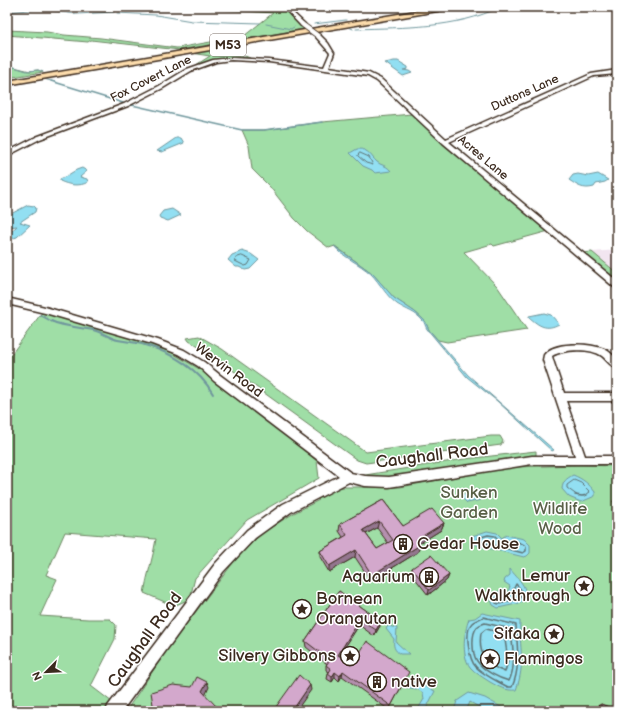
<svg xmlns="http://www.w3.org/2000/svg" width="624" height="718" font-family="'Balsamiq Sans',sans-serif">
<rect width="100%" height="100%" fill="#fff"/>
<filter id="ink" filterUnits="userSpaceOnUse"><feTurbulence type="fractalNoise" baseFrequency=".025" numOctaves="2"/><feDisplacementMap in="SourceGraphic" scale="8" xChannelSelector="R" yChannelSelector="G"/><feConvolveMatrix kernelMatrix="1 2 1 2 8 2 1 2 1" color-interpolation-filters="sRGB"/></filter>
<g filter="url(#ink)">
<path fill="#f2e5f0" d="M617,250V273L592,252Z"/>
<path fill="#9fdea6" stroke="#6d8462" d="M188,7H282L304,29L179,50L91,40L88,42L7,35V30L47,32L64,35L101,38L177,48L244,36L273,13Z
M237,46L223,53L245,56L250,58L218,59L196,65L210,56L191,53Z
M14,67L30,71L38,70L43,72L7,78V69Z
M412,114L442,142L549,231L494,246L492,244L464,252L497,286L527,330L447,342L438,340L429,330L425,321L415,312L394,298L372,273L335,246L329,248L307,231L294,218L270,187L252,169L249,146L242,130H264L322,122Z
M592,252L617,273V280L582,253Z
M43,311L152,341L213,377L317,461L319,478L247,520L195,578L191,594L185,601L174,606L144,593C147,575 153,558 156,539L65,532L46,575L57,579L40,616L88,619H110L116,625L115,639L91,686L112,702L105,711H7V360Z
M199,336L222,349L366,452L491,436H500L503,441L501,445L366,463L357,460L213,356L189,341L187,338Z
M536,451V455L534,456L387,478L359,476L465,459Z
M580,465L617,466V711H126L171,644L236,559L262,533L294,513L319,500L317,498L333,488L344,487H400L512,467Z"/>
<path fill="#92dff2" stroke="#6f979d" d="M394,61H398L408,67V69L403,70L409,71L412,73L403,76L385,63Z
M176,138H181L184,143L162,152L157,151Z
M357,149C370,148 371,159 380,164C385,166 388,167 391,171L375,173L372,170L363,166L350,153Z
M82,168L87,171L80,177L87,179L88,182C80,187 68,185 60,181V179C69,176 73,170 82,168Z
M578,174L588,176L598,174L608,180L605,182L596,184L594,187C583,190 578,186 569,180L573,175Z
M28,205L34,206L36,208L35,212L20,222L30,225L17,237L7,240V235L17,226L7,227V216Z
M172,209L181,215L168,221L160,218L159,216L163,211Z
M334,246L372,273L394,298L415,312L425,321L429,330L468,375L554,450L552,451L497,401L467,377L427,329C425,326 425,323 423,321C416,312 406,310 397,304C386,296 380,283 371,274C359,263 344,258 334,246Z
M242,251L251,254L259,260L250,269L245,270L239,267H236L228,260L232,255Z
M544,313L551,315L559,324C546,331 539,326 529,317V316Z
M573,475C583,479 589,484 595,492V496L581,502L569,497L562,489C563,481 566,479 573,475Z
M478,490L482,492L484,497L481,500L467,503L461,497V494H473Z
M487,531L497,533L502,538L506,535L524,539L530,545V553L527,556L524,557L479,546L473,543L472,536Z
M510,569C517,578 534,592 521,603L498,608L493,605L490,597L492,594L500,591L503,594L508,592L510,586L504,582L505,579L510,575Z
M482,613L520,621C519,648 526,663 516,690C506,691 499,687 490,682C484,678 475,673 470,667C461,654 464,633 469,619L475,618Z
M388,626L397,628L396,642L409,654H400C394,650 393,646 394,639L386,629Z
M416,682L435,691L425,711H417L424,699L423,693L417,689L402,687L403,685Z
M469,693L485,698L508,711H486L470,702L466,711H454L457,701Z"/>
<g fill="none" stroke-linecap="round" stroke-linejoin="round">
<path stroke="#5e7273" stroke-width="1" d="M360,153L369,157L373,165L366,163L358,156Z
M242,256L251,260L248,265L245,266L235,261L236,258Z
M578,496L567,488V485L574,480L581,483L590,492L584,496"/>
<path stroke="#5e7273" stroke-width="1.5" d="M575,495L582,496L587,495
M488,535L495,536L501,542C510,540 519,541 526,546V551L523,553L478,541V538Z
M516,584L522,591L520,599L499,604L496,603L495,599L498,597C509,599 512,593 516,584Z
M483,617L516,625C517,646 521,667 512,687H508C497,681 485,676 476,667C469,660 464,631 472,623C475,620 480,619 483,617Z
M485,623L511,629C512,647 517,664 509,681C498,678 484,671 477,661C472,654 471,634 477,627C479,625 482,624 485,623Z
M486,629L504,633L508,660L505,672C485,665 478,653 481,633Z"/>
<path stroke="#6f979d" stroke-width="1" d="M7,12L40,9L77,14L114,12
M117,13L156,15L192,21L260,23
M266,24L291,29L294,27
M314,24L346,20
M349,27L353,29
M356,29C404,27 456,29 500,7
M7,65L27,71L38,70L43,72
M44,79L55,82"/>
<path stroke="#6f979d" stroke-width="1.5" d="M51,81L123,103
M114,111L132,105L242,130H264L322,122
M40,315L53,322"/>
<path stroke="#6f979d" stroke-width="2" d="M51,321C64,327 79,327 93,330C102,332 109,338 118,340C127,342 136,342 145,345C172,353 199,369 213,394"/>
<g stroke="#3b2a1e" stroke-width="3">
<path id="minor" d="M283,7H287L305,24V26H301Z
M316,35H320L328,43L334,53L329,67L369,73L381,79L446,139L591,74L617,70V74L594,76L449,142L617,281V288L614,287L443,143L377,81L368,76L269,62L231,60L216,62L191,71L163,88L128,106L40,139L7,156V152L36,137L124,104L159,86L187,69L213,60L231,58L269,60L324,67L330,53L316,37Z
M7,298L45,307L158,340L184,350L204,362L220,375L351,473L365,476L389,477L532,456H575L543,360L544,355C553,341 590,343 604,349C609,351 613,355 616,359L617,368C611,367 607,360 602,356C590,348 565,349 552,356L553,360L564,393H617V401H566L585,456H617V464H532L389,487L365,486L349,482L291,512L255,538L223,572L122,711H106L108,706L215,564L247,530L283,504L339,476L214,381L198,366L178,354L152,344L45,313L7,304Z"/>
</g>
<g stroke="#3b2a1e" stroke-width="3">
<path id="highway" d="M439,7H452L449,9L7,85V81Z"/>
</g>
<use href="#minor" fill="#fff" fill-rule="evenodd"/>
<use href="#highway" fill="#fcdcac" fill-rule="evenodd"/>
<g stroke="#3b2a1e" stroke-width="6" stroke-linecap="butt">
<path id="minor-bridge" d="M303,25L318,36"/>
</g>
<use href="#minor-bridge" stroke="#fff" stroke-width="4.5"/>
</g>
<path fill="#b590af" stroke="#3b2a1e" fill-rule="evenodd" d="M617,494V521L613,510L615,507L613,501L616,498L615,496Z
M383,500L403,526L444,523L441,530L418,544V552L371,581L355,557L329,572L320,557V551L343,537L339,531L340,524ZM377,528L388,543L377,549L366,534Z
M412,568L449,575L447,580L428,595L411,573Z
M339,591L381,621L380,626L374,636L359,625L339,656L352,665L407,676L389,710L342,676L339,681L335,677L332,682L327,679L328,674L329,672L326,670V665L327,664L306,647L305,641Z
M601,704L617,711H594V708Z"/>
<path fill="#94768f" stroke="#3b2a1e" d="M379,521L377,528L362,536L363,530Z
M444,523L441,530L414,547L416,540Z
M420,545L418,552L371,581L372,575Z
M356,550L355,557L329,572V566Z
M449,575L447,580L428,595L429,590Z
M360,619L359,625L337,660L338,655Z
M381,621L380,626L374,636L376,630Z
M343,671L342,676L339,681L340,676Z
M335,672V677L332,682V677Z
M207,682L209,687L205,696L202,691Z
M310,685L311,690L296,711H292Z"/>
<path fill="#d3a8cc" stroke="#3b2a1e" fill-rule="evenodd" d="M383,500L403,526L432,509L444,523L416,540L420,545L372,575L356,550L329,566L320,551L347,535L340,524ZM379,521L393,540L377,549L363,530Z
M431,555L449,575L429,590L412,568Z
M339,591L381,621L376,630L360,619L338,655L352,665L367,641L409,672L391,706L343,671L340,676L335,672L332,677L328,674L331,669L326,665L330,660L305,641Z
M299,675L310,685L292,711H273Z
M197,677L207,682L202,691L216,706L218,711H154L151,692L173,685L192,687Z
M601,704L617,710V711H601Z"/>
</g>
<defs>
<g id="building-ring" transform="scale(1)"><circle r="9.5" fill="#fff" stroke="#3b2a1e" stroke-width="1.5"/><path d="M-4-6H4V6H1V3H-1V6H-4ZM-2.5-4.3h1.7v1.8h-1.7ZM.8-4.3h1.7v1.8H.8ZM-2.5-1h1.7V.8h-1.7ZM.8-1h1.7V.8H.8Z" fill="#3b2a1e"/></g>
<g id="sight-ring" transform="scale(1)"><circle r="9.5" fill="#fff" stroke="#3b2a1e" stroke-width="1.5"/><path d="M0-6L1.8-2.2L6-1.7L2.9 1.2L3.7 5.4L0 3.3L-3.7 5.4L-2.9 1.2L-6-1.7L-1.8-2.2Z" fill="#3b2a1e"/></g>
</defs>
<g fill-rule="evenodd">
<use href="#building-ring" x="403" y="544"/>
<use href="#building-ring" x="429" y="577"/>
<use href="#sight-ring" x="584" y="586"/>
<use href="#sight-ring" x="302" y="609"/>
<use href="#sight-ring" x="554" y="634"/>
<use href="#sight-ring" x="350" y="656"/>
<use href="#sight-ring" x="490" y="659"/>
<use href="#building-ring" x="377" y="682"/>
</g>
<g text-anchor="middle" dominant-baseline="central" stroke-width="3" stroke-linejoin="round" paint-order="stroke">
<g font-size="12" fill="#3b2a1e" stroke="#fff">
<text transform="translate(151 79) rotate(-27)">Fox Covert Lane</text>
<text transform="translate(525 93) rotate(-24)">Duttons Lane</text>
<text transform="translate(483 158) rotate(40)">Acres Lane</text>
</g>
<rect fill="#fff" stroke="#766a62" stroke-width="1" x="210" y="34" width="36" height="22" rx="3"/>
<g font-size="13" font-weight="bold" fill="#3b2a1e">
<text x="228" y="45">M53</text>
</g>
<g font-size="14" fill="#3b2a1e" stroke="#fff">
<text transform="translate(229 370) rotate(37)">Wervin Road</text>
</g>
<g font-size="17" fill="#3b2a1e" stroke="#fff">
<text transform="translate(432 456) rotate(-7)">Caughall Road</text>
<text transform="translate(145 640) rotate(-54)">Caughall Road</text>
</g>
<g font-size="17" fill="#596047" stroke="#fff">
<text x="469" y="493">Sunken<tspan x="469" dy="20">Garden</tspan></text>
<text x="560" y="509">Wildlife<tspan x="560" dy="20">Wood</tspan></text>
</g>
<g font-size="17" fill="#3b2a1e" stroke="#fff" text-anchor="start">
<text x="417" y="544">Cedar House</text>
<text x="570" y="576" text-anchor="end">Lemur<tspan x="570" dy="20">Walkthrough</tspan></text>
<text x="415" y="577" text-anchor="end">Aquarium</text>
<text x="316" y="599">Bornean<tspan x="316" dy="20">Orangutan</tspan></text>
<text x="540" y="634" text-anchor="end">Sifaka</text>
<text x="336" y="656" text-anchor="end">Silvery Gibbons</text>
<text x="504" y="659">Flamingos</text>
<text x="391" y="682">native</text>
</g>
</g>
<rect width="624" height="718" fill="none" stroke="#fff" stroke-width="24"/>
<rect x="12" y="12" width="600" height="694" fill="none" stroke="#3b2a1e" stroke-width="1.5" filter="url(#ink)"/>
<g transform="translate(46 672) rotate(246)" stroke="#ffffff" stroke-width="3" paint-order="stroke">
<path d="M0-3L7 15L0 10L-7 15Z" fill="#3b2a1e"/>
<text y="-6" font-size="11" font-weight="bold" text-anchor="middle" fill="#3b2a1e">N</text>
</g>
</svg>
